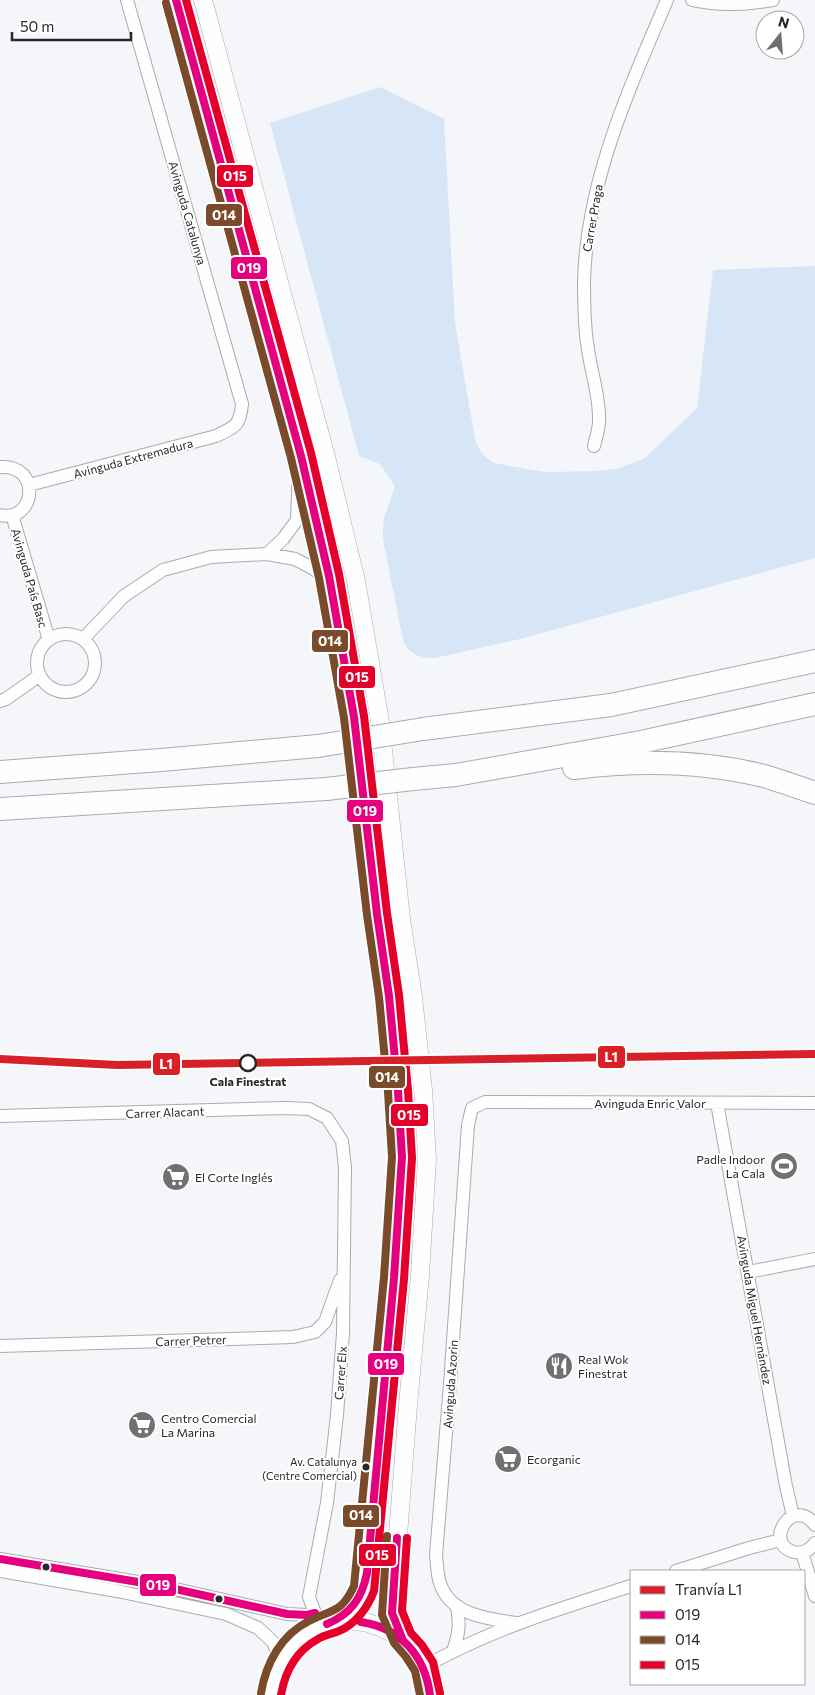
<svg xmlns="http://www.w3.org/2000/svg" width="815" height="1695" font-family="Commissioner,sans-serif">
<rect width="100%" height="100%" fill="#f4f6f9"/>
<path fill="#d7e6f7" d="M380,87L444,119L455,323L475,440L482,454L494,463L510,466L545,472L599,471L620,468L645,458L697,408L713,270L815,266V558L520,639L435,658C420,658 409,655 403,640L383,539V528L384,518L395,486L380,464L359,456L270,123Z"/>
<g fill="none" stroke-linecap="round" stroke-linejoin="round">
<g stroke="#aaabad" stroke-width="14">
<path id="street" d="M692,0C719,6 746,5 773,0
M594,446C596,437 600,427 599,417C599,394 591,372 588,349C584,327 584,304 584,281C587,180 628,92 667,0
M0,467C42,464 36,523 0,515
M29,485L216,436C235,427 240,426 242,404L127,0
M12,515L49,640
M267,554L283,539L297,520L299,469
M37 663a29 29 0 1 1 58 0a29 29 0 1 1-58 0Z
M83,639L124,596L163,570L211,557L267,554L295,559L314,569L330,582
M0,701L6,699L40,675
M717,1103L786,1486L793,1516
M0,1116L285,1108L309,1109L327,1118L342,1141L345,1168L343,1333L337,1415L327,1503L309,1597L315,1613L327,1624
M748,1272L815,1259
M0,1346L293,1337L315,1332L325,1322L340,1280
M815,1525C793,1495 762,1543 794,1552C803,1554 810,1550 815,1543
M802,1552L815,1596
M0,1559L162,1586L287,1614L307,1615L315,1613
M0,1571L117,1591L226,1614L258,1628L273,1642L281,1661
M676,1571L749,1548L781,1540
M516,1623C488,1619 450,1615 440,1583C437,1574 437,1564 436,1555L450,1384L468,1125L472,1108L485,1102L815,1103
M453,1651C459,1634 460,1624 457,1607
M424,1667C491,1629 559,1609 631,1586"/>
</g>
<g stroke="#aaabad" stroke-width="19">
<path id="secondary" d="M176,0L301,456L329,576L354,717L377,914L389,996L398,1091L402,1157L394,1278L364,1589L359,1600L339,1620
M203,0L326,457L356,581L380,722L401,919L413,997L423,1090L427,1159L420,1275L408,1405L392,1613L402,1638
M271,1695C274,1658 301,1628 337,1621C347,1619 358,1621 368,1623C401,1631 429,1659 430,1695"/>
</g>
<g stroke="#aaabad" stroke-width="24">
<path id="highway" d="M423,729L611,705L815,661
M574,768C636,760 703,761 764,776C781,781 798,787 815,793
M0,772L161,760L318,746
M413,779L456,775L641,742L815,704
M0,809L326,789"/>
</g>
<use href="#street" stroke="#fdfefe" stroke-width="12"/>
<use href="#secondary" stroke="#fdfefe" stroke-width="18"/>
<use href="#highway" stroke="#fdfefe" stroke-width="22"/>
<g stroke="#aaabad" stroke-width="24" stroke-linecap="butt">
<path id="highway-bridge" d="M318,746L423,729
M326,789L413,779"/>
</g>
<use href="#highway-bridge" stroke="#fdfefe" stroke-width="22"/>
<g stroke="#fff" stroke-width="11">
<path id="bus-1" d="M176,0L301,456L329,576L354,717L377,914L389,996L398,1091L402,1157L394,1278L367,1573C362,1598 351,1614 327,1624
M397,1538L392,1613L402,1638
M0,1559L162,1586L287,1614L307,1615L315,1613
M361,1622C401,1628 425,1656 430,1695"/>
</g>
<g stroke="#fff" stroke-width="11">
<path id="bus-2" d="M166,3L291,458L319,578L344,718L367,915L379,997L388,1092L392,1157L384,1277L354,1586C341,1614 332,1609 309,1621C281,1635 266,1663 261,1693
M387,1536L382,1615L394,1643L406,1657L415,1671L420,1695"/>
</g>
<g stroke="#fff" stroke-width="11">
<path id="bus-3" d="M186,0L311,453L339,574L364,716L387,913L399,995L408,1090L412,1158L404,1279L374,1591C368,1607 356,1624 339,1631C332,1634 324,1635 318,1639C296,1651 285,1672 281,1695
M407,1538L402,1611L411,1633L422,1645L433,1662L440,1693"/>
</g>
<use href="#bus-1" stroke="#e5007d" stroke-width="8"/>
<use href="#bus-2" stroke="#7a4b2a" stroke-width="8"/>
<use href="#bus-3" stroke="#e4002b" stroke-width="8"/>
<g stroke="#fff" stroke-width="11">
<path id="tram-1" d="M0,1059L117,1065L815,1054"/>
</g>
<use href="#tram-1" stroke="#d72028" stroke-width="8"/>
</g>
<defs>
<g id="stadium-disc" transform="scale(1.4375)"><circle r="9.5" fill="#6f7072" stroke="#fff"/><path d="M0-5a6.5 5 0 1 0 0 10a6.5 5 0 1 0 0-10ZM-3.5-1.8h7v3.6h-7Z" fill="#fff"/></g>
<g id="supermarket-disc" transform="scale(1.4375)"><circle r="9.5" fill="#6f7072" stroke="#fff"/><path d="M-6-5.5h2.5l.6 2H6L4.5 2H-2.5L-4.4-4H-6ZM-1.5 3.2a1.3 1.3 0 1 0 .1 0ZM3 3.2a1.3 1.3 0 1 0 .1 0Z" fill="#fff"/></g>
<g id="restaurant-disc" transform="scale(1.4375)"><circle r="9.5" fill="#6f7072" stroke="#fff"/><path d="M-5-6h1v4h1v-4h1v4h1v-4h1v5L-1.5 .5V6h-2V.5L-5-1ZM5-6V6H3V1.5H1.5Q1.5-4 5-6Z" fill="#fff"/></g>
</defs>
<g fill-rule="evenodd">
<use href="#stadium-disc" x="784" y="1166"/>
<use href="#supermarket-disc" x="176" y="1177"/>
<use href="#restaurant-disc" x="559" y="1366"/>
<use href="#supermarket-disc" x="142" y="1425"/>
<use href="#supermarket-disc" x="508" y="1459"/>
</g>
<circle fill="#fff" stroke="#27282a" stroke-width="2.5" cx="248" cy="1063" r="8"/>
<g fill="#27282a" stroke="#fff" stroke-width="2">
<circle cx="366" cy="1467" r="4.5"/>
<circle cx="46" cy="1567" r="4.5"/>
<circle cx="219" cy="1599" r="4.5"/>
</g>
<g text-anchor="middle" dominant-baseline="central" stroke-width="4" stroke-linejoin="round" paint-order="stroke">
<g font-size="11" fill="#27282a" stroke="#fff" text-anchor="end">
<text x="357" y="1461">Av. Catalunya<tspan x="357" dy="14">(Centre Comercial)</tspan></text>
</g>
<g font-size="12" fill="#27282a" stroke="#fff">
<text transform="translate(188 213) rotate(74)">Avinguda Catalunya</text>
<text transform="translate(592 218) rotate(-80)">Carrer Praga</text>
<text transform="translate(133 458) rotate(-15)">Avinguda Extremadura</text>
<text transform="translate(30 578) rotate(74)">Avinguda País Basc</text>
<text x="650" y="1103">Avinguda Enric Valor</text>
<text transform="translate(165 1112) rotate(-2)">Carrer Alacant</text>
<text transform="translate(755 1310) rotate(80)">Avinguda Miguel Hernández</text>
<text transform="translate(191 1340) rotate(-2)">Carrer Petrer</text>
<text transform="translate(340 1373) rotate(-86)">Carrer Elx</text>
<text transform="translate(450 1384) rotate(-86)">Avinguda Azorin</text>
</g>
<g font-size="12" font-weight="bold" fill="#27282a" stroke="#fff">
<text x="248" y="1081">Cala Finestrat</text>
</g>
<g font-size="12" fill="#27282a" stroke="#fff" text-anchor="start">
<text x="765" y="1159" text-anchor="end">Padle Indoor<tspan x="765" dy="14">La Cala</tspan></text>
<text x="195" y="1177">El Corte Inglés</text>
<text x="578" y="1359">Real Wok<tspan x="578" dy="14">Finestrat</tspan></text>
<text x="161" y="1418">Centro Comercial<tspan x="161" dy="14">La Marina</tspan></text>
<text x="527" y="1459">Ecorganic</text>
</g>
</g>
<g stroke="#fff" stroke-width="2">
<rect x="216" y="164" width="38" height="24" rx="5" fill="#e4002b"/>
<rect x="205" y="203" width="38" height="24" rx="5" fill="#7a4b2a"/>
<rect x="230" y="256" width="38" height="24" rx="5" fill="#e5007d"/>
<rect x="311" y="629" width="38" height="24" rx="5" fill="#7a4b2a"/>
<rect x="338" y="665" width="38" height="24" rx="5" fill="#e4002b"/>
<rect x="346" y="799" width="38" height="24" rx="5" fill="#e5007d"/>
<rect x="597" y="1045" width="29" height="24" rx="5" fill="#d72028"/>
<rect x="152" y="1052" width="29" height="24" rx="5" fill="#d72028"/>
<rect x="368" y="1065" width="38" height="24" rx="5" fill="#7a4b2a"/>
<rect x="390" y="1103" width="39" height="24" rx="5" fill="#e4002b"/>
<rect x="367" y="1352" width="38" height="24" rx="5" fill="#e5007d"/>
<rect x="342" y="1504" width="38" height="24" rx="5" fill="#7a4b2a"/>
<rect x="358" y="1543" width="39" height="24" rx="5" fill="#e4002b"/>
<rect x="139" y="1573" width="38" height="24" rx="5" fill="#e5007d"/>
</g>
<g font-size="14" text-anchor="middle" font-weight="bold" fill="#fff">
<text x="235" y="181">015</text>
<text x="224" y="220">014</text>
<text x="249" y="273">019</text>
<text x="330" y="646">014</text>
<text x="357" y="682">015</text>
<text x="365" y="816">019</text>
<text x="611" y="1062">L1</text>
<text x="166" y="1069">L1</text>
<text x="387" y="1082">014</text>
<text x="409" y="1120">015</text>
<text x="386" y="1369">019</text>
<text x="361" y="1520">014</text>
<text x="377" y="1560">015</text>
<text x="158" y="1590">019</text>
</g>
<rect x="630" y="1570" width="175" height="115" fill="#ffffff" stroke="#a9a9aa"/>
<rect x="640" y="1586" width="25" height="8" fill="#d72028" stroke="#a9a9aa"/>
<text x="675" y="1595" font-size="15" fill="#27282a">Tranvía L1</text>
<rect x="640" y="1611" width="25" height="8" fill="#e5007d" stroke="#a9a9aa"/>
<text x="675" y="1620" font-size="15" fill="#27282a">019</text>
<rect x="640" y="1636" width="25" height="8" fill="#7a4b2a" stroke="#a9a9aa"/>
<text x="675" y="1645" font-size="15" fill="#27282a">014</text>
<rect x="640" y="1661" width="25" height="8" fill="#e4002b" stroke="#a9a9aa"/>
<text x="675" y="1670" font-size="15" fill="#27282a">015</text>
<g transform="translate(780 35) rotate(17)"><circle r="24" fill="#ffffff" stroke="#a9a9aa"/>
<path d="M0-4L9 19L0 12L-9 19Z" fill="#6f7072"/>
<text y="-8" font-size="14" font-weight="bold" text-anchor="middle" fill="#27282a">N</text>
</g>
<path d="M12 32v8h119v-8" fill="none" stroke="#27282a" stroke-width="2.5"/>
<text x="20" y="32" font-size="15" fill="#27282a" stroke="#ffffff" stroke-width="4" paint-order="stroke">50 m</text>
</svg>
